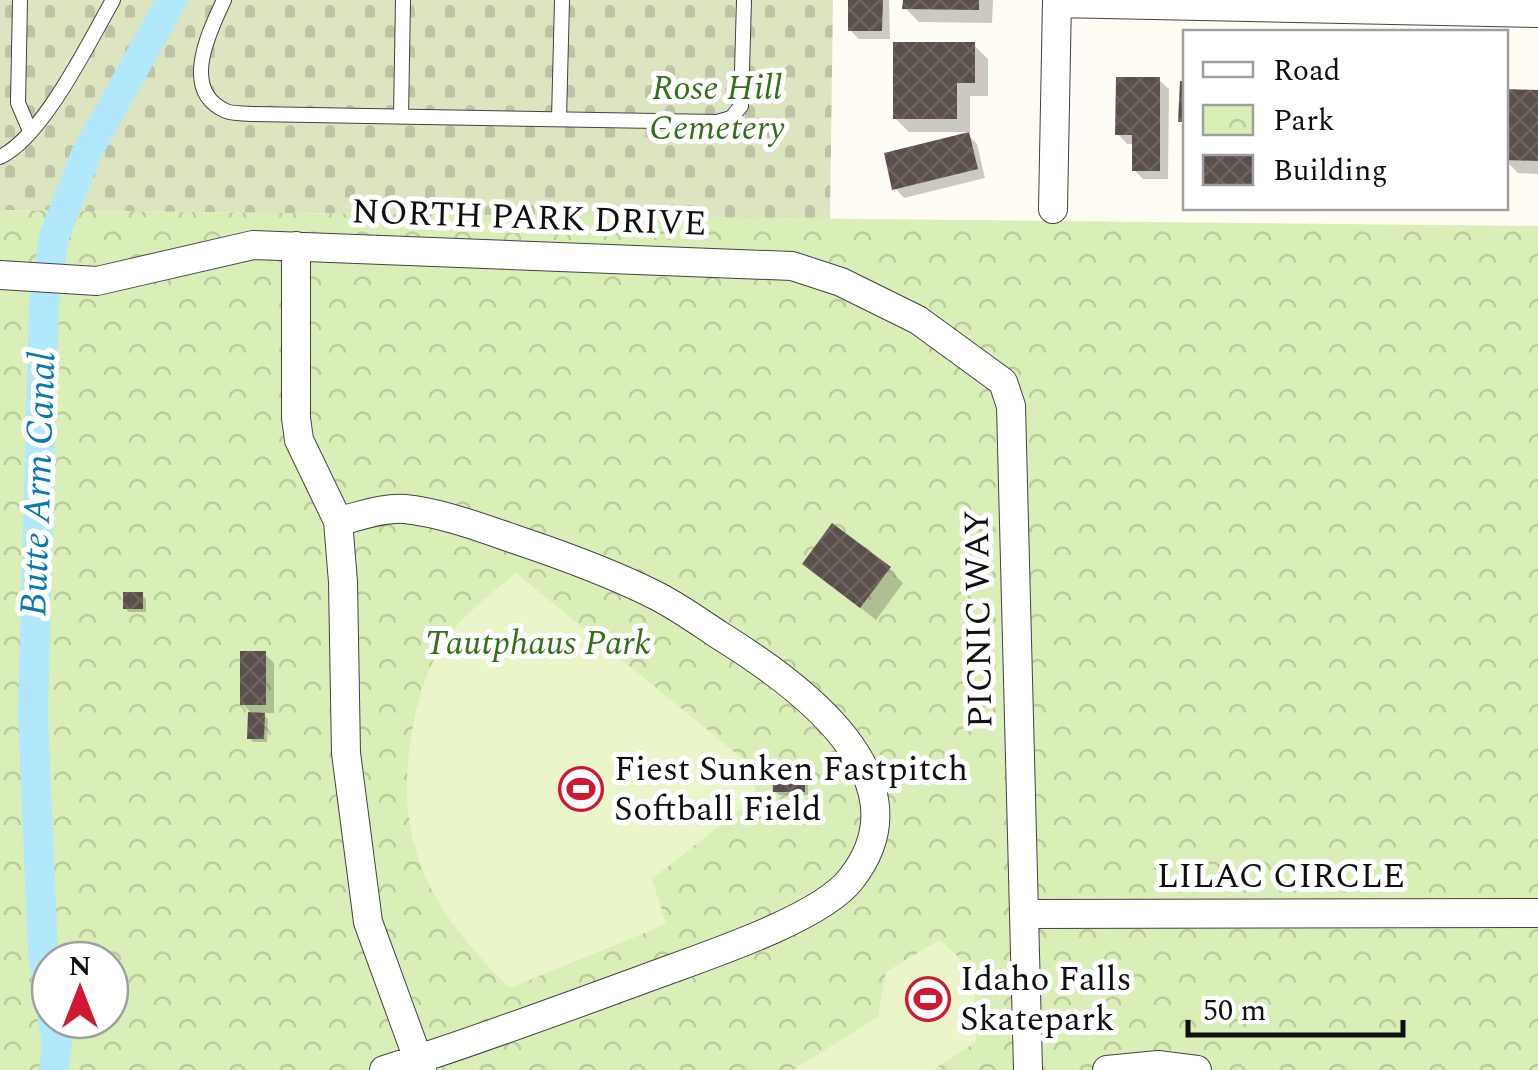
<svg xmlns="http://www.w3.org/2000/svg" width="1538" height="1070" font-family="Spectral,serif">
<defs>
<pattern id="cemetery-stones" width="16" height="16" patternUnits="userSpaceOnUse" patternTransform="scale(2.5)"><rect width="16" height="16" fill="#dde5c0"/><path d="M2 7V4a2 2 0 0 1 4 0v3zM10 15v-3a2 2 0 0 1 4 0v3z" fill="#bdc3a4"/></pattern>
<pattern id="park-crowns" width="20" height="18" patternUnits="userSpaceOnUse" patternTransform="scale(2.5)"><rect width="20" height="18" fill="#daefb7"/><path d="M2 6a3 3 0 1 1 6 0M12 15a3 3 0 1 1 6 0" fill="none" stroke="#bacc9c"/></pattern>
<pattern id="building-cross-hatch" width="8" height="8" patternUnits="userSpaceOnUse" patternTransform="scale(2.5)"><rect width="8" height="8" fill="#5a4f4b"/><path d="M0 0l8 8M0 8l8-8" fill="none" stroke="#6d6461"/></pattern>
</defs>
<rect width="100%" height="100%" fill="#fffcf3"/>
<path fill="url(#cemetery-stones)" d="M0,0H833L830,219L0,210Z"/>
<path fill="url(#park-crowns)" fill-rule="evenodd" d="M0,210L1538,226V1070H0ZM50,960H110V1020H50Z"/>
<path fill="#eaf5ca" d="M516,573L754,768L755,798L652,879L666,924L510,988C438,918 397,855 409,751C413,719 421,684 436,655C453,622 488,597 516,573Z
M939,940C981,971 975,995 976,1042L933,1070H793L878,1017L886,972Z"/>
<path fill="#0003" d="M851,0H889L890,39H859L850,30Z
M905,0H993L992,23L919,22L905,8Z
M974,45L988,59V96H970V132H909L895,118Z
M1159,80L1169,89L1168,179H1143L1134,170V144H1127L1118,134Z
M1506,91L1538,92V174L1518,173L1506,161Z
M968,135L977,144L985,178L904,198L895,188Z
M805,564L889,569L903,583L876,620Z
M142,595L146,599V612H129L125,608Z
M265,654L274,663V713H262L268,719L267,742H253L250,738V712L243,704Z
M804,769L808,773V795H779L775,791Z"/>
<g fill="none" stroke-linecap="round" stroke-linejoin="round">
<path stroke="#b2e8fc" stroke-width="30" d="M50,997L43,953L33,713L44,303L54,237L86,154L172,0
M53,1020L57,1042L54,1070"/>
</g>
<path fill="url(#building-cross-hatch)" d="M848,0H883L882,31H848Z
M903,0H979V10L902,9Z
M893,42H975V83H957V119H893Z
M1116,77H1160V171H1132V135H1115Z
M1180,81H1186V122H1178Z
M1506,89L1538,90V161L1506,160Z
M969,132L978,169L892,190L884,153Z
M832,523L891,567L860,608L802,564Z
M123,592H143V609H123Z
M240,651H266V705H240Z
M248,712L265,713L264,739H247Z
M805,766V792H773L772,767Z"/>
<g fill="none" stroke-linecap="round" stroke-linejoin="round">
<g stroke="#434343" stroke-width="16">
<path id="lane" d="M20,0L18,103L30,131
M224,0C210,30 179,91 226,111C233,114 244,113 251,114L717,122L731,118L741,106L744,0
M401,117L403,0
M559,119L562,0
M0,157C43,137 89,42 113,0"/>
</g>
<g stroke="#434343" stroke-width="30">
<path id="street" d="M1057,3L1538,13
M1053,209L1057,0
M296,246V418L299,440L338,521L343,582L346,753L368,922L422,1070
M0,275L97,281L253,245L792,266L841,282L918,320L1003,382L1011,406L1028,1070
M338,521C358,517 384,507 405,509C442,513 479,527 514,539C562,555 609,572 655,595C677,606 698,621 719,635C795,682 931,778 851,879C819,921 693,960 641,980C556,1011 471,1043 384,1070
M1024,914L1538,913
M1107,1070L1158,1065L1197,1070"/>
</g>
<use href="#lane" stroke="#fff" stroke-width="14"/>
<use href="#street" stroke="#fff" stroke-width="28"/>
</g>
<defs>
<g id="stadium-ring" transform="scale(2.25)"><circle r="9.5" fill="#fff" stroke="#d01832" stroke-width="1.5"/><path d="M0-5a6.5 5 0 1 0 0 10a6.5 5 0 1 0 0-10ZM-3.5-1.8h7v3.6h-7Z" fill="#d01832"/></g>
</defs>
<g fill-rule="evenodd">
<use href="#stadium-ring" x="581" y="789"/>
<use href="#stadium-ring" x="928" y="999"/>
</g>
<g text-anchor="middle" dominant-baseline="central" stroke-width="10" stroke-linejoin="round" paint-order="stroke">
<g font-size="35" font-style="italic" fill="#337018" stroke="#fff">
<text x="717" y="88">Rose Hill<tspan x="717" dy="40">Cemetery</tspan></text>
<text x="538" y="643">Tautphaus Park</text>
</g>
<g font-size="35" fill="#101010" stroke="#fff">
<text transform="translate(529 218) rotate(2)">NORTH PARK DRIVE</text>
<text transform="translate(979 619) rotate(-91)">PICNIC WAY</text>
<text x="1281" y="876">LILAC CIRCLE</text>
</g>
<g font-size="35" fill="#101010" stroke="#fff" text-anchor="start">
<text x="614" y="769">Fiest Sunken Fastpitch<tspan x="614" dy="40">Softball Field</tspan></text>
<text x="960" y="979">Idaho Falls<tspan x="960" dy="40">Skatepark</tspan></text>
</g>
<g font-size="38" font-style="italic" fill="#0a78b1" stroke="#fff">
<text transform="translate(39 484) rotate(-88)">Butte Arm Canal</text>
</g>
</g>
<rect x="1183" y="30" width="325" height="180" fill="#ffffff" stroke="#9f9f9f" stroke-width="2.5"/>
<rect x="1203" y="62" width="50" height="15" fill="#ffffff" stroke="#9f9f9f" stroke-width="2.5"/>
<text x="1273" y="80" font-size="30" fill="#101010">Road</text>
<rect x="1203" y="105" width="50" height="30" fill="url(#park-crowns)" stroke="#9f9f9f" stroke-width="2.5"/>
<text x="1273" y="130" font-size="30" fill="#101010">Park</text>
<rect x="1203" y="155" width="50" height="30" fill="url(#building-cross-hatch)" stroke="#9f9f9f" stroke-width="2.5"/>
<text x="1273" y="180" font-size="30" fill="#101010">Building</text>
<g transform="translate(80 990)"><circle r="48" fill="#ffffff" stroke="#9f9f9f" stroke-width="2.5"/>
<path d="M0-8L18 38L0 25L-18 38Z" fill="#d01832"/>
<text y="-15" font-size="28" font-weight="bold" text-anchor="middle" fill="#101010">N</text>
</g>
<path d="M1188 1020v15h215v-15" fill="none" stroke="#101010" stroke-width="5"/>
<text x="1203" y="1020" font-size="30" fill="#101010" stroke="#ffffff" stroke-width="8" paint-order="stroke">50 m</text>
</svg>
